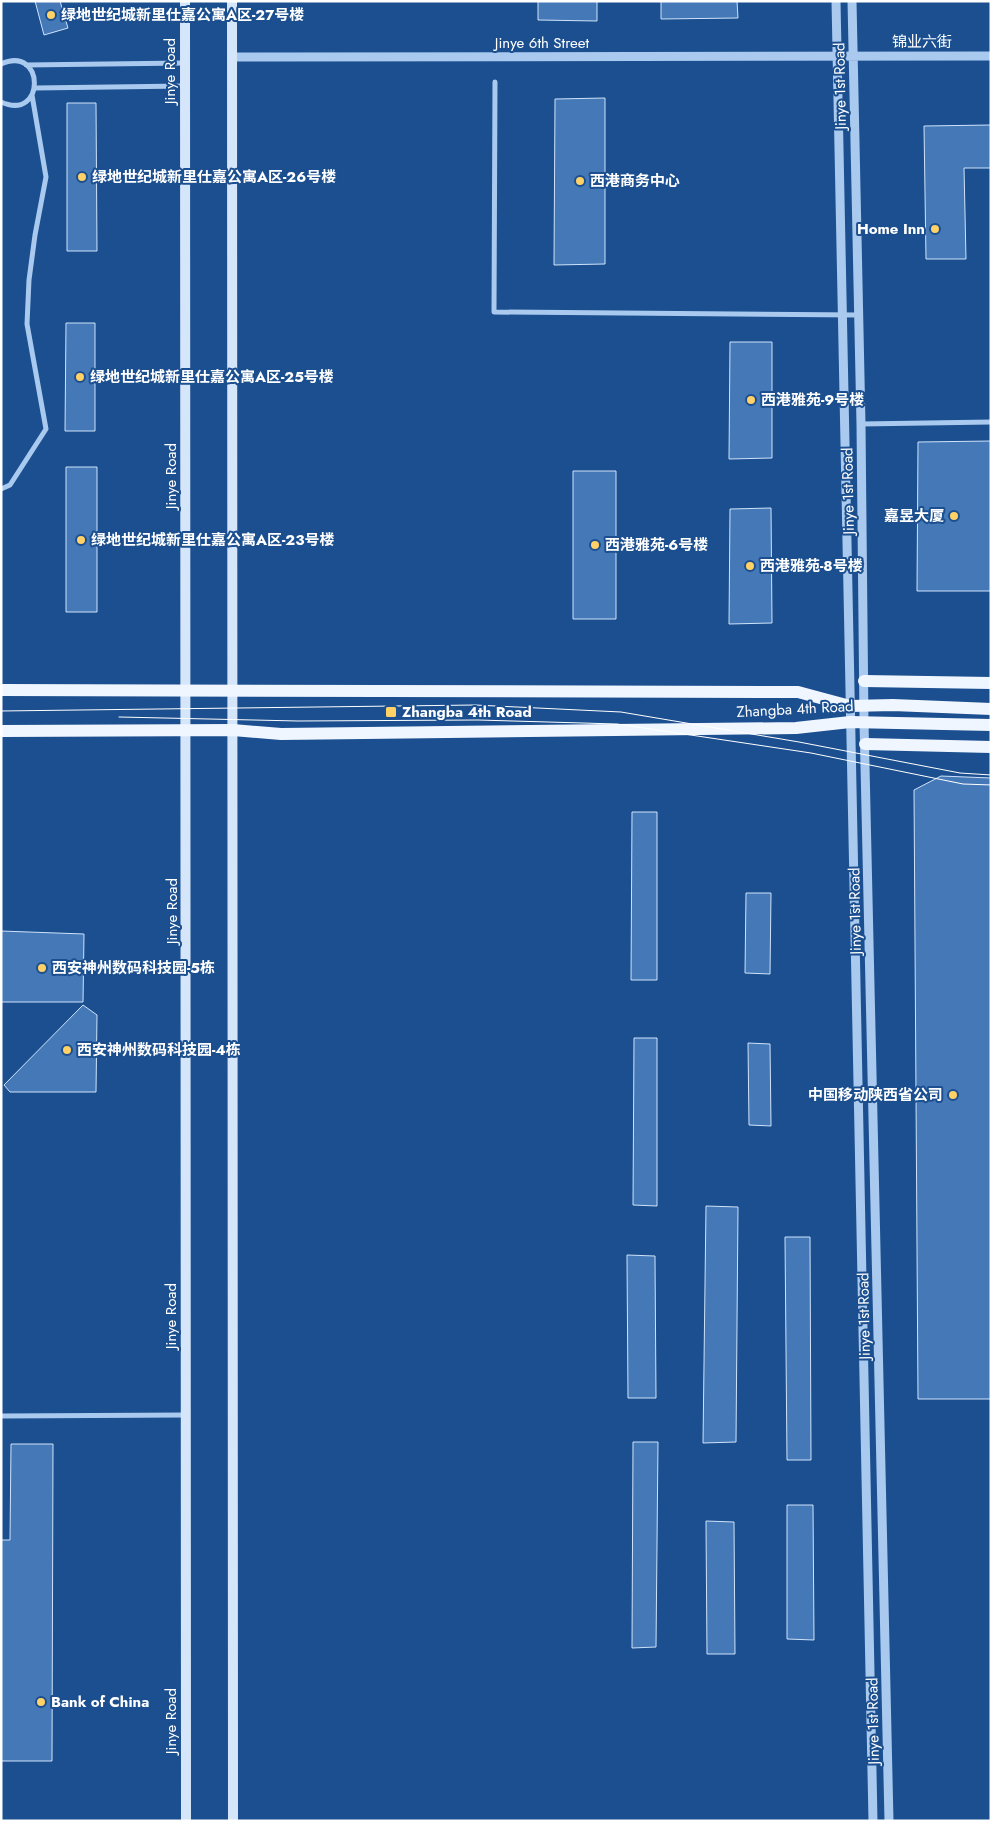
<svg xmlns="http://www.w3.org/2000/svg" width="992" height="1822" font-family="Jost,'Noto Sans SC',sans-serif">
<rect width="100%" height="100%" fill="#1b4f8f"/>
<path fill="#4478b7" stroke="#cfe3fa" d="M35,1H60L68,28L44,35Z
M538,1H597V21L538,20Z
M661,1H737L738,18L661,19Z
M605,98V264L554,265L555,99Z
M67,103H96L97,251H67Z
M991,125V168H964L966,259H926L924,126Z
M66,323H95V431H65Z
M730,342H772V458L729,459Z
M991,441V591H917L918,442Z
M66,467H97V612H66Z
M573,471H616V619H573Z
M771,508L772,623L729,624L730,509Z
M941,776L991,778V1399H918L914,790Z
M632,812H657V980H631Z
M746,893H771L770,974L745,973Z
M1,931L84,934L83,1002H1Z
M83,1005L97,1015L96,1092H10L4,1085Z
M634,1038H657V1206L633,1205Z
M748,1043L770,1044L771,1126L749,1125Z
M706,1206L738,1207L736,1442L703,1443Z
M785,1237H810L811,1460H787Z
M627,1255L655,1256L656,1398H628Z
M633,1442H658L656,1647L632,1648Z
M11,1444H53L52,1761H1V1540H10Z
M787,1505H813L814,1640L787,1639Z
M706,1521L734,1522L735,1654H707Z"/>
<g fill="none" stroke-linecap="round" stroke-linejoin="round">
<path stroke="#a9c9ee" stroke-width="5" d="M1,64C45,44 46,122 1,102
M26,65L185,63
M495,82L494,312L858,315
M35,88L185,86
M861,424L991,422
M1,489L10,485L46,429L27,324L29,280L35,235L46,177L32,95
M1,1416L186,1415"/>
<path stroke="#a9c9ee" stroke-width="9" d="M836,1L873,1821
M852,1L861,424L864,722L889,1821
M232,57L991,56"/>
<path stroke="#d6e6fa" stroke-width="10" d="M185,1L186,1821
M232,1L233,1821"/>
<path stroke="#f0f6ff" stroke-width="12" d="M864,681L991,683
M1,690L798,692L850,706L893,705L991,709
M1,731L233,730L281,734L796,728L850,722L991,725
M865,744L991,747"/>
<path stroke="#fff" stroke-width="1" d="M1,711L475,705L621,712L799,742L960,773L991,775
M119,717L298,721L478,720L617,724L811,753L963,784L991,785"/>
</g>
<g fill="#ffd166" stroke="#1b4f8f" stroke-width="2">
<circle cx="51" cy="15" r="5"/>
<circle cx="82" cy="177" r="5"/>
<circle cx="580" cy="181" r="5"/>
<circle cx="935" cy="229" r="5"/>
<circle cx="80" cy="377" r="5"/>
<circle cx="751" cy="400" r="5"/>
<circle cx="954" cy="516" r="5"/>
<circle cx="81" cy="540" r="5"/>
<circle cx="595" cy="545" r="5"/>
<circle cx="750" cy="566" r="5"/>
<rect x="385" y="706" width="12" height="12" rx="2.5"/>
<circle cx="42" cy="968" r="5"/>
<circle cx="67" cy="1050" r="5"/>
<circle cx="953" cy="1095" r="5"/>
<circle cx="41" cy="1702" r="5"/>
</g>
<g text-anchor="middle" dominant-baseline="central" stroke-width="4" stroke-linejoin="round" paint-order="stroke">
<g font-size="15" font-weight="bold" fill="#fff" stroke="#1b4f8f" text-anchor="start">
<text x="61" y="15">绿地世纪城新里仕嘉公寓A区-27号楼</text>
<text x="92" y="177">绿地世纪城新里仕嘉公寓A区-26号楼</text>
<text x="590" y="181">西港商务中心</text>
<text x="925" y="229" text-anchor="end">Home Inn</text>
<text x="90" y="377">绿地世纪城新里仕嘉公寓A区-25号楼</text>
<text x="761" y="400">西港雅苑-9号楼</text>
<text x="944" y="516" text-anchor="end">嘉昱大厦</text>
<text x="91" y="540">绿地世纪城新里仕嘉公寓A区-23号楼</text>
<text x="605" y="545">西港雅苑-6号楼</text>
<text x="760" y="566">西港雅苑-8号楼</text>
<text x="402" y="712">Zhangba 4th Road</text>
<text x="52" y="968">西安神州数码科技园-5栋</text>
<text x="77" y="1050">西安神州数码科技园-4栋</text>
<text x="943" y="1095" text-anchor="end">中国移动陕西省公司</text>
<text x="51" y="1702">Bank of China</text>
</g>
<g font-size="15" fill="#fff" stroke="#1b4f8f">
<text x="922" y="42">锦业六街</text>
<text x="542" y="43">Jinye 6th Street</text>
<text transform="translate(170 71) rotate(-90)">Jinye Road</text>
<text transform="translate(840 86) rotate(-91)">Jinye 1st Road</text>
<text transform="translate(171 476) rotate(-90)">Jinye Road</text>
<text transform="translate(848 491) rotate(-91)">Jinye 1st Road</text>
<text transform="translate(795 709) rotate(-3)">Zhangba 4th Road</text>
<text transform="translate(172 911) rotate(-90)">Jinye Road</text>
<text transform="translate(855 911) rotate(-91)">Jinye 1st Road</text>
<text transform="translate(171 1316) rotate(-90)">Jinye Road</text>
<text transform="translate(864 1316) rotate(-91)">Jinye 1st Road</text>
<text transform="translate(171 1721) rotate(-90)">Jinye Road</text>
<text transform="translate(873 1721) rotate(-91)">Jinye 1st Road</text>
</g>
</g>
<rect width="992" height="1822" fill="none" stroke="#ffffff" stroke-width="5"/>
</svg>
